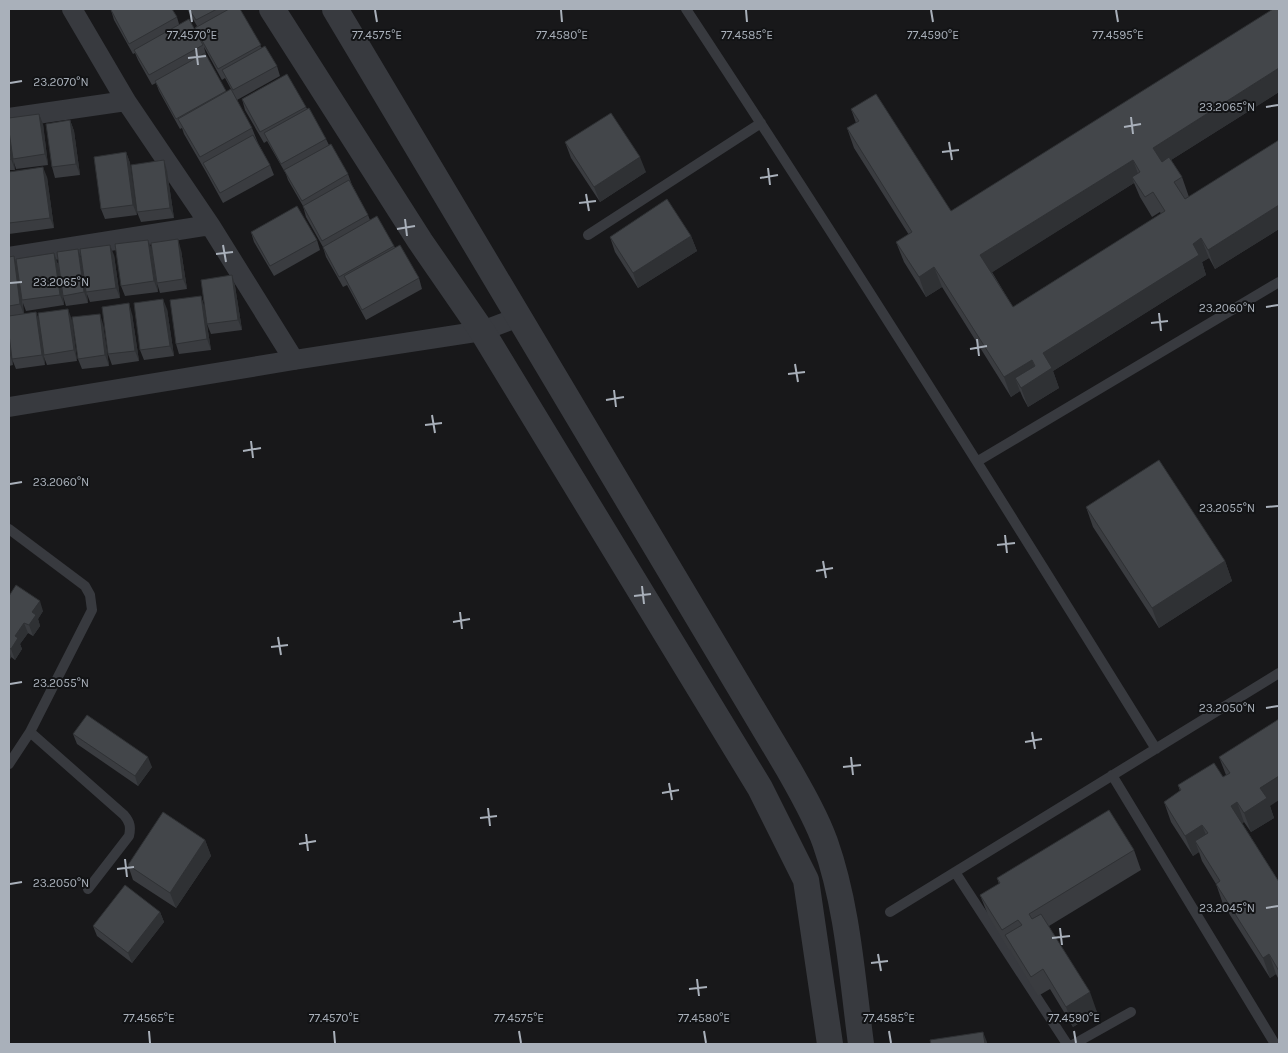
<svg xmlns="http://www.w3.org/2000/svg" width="1288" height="1053" font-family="Karla,sans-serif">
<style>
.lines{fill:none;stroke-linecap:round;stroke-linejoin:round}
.service{stroke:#383a3f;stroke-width:10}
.minor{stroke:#383a3f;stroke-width:20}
.tertiary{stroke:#383a3f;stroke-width:26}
.wall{fill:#3a3c40;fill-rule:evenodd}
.shaded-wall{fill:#2f3134}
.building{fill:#43464a;stroke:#2f3134;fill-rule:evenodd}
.ticks{fill:none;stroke:#a9b0ba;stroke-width:2}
.ticks-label{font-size:12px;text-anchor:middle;fill:#a9b0ba;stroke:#121315;stroke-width:4;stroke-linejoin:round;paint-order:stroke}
</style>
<rect width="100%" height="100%" fill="#18181a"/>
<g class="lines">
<path class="service" d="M686,9c161,244 316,491 470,740
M588,235l173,-112
M978,461l301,-179
M9,529l76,57 5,9 2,15 -62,122 -21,32
M30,732l94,83c6,7 7,12 5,21l-41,53
M1112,775l163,269
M955,872l112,172
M890,912l389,-239
M1074,1044l57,-32"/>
<path class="minor" d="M72,9l54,92 84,124 84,135
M9,118l117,-17
M9,257l201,-32
M9,407l285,-47 188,-29 37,-14"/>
<path class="tertiary" d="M272,9l148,232 62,90 278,457 46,92 24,164
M335,9l454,761c13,23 27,47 36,72 23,65 27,135 36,202"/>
</g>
<path class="wall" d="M187,9h53l21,38 16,19 3,10 -43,24 15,28 6,15 12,22 4,10 -51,28 -17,-31 -22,-38 -2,-6 -2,1 -21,-38 -3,-8 -4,2 -14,-25 -3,-7 -2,1 -19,-34 -3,-10 66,7 2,7 19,12 -3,-8 2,-2zM204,47l18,33 3,-2 6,11 -5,3 -20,-37z
M1279,9v83l-108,68 11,17 7,20 90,-57v89l-64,40 -6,-11 -7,4 4,13 -153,96 6,17 -31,19 -5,-9 -3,-7 -9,6 -69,-110 -16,10 -22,-35 -8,-20 13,-7 -55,-87 -7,-20 9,-5 -5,-14 100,102zM1134,183l6,14 12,20 8,-5 1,2 -148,93 -21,-35z
M242,99l64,8 20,32 3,6 19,29 4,11 16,30 2,5 24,26 25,32 3,11 -56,31 -19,-35 -4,2 -17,-30 -3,-10 -17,-30 -3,-11 -15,-26 -2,-6 -19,-33 -3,2 -19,-33z
M9,118l34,6 5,41 -32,4 -2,-7 1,8h-6z
M70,120l4,11 6,44 -25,3 -3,-11z
M565,142l81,30 -46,30 -29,-44z
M126,152l4,11 7,52 -32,4 -4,-10z
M164,160l3,11 7,47 -33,4 -4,-10z
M9,172l38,5 7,51 -45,6z
M251,232l66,8 3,10 -46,26 -20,-34z
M691,236l6,15 -59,37 -23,-36 -5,-15z
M148,240l4,10h29l6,39 -27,4 -3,-10 1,9 -33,4 -4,-10z
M114,255l6,43 -30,4 -3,-8 1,9 -22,3 -3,-10 1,9 -38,6 -3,-8 1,11 12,-2 3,9 33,-1 5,41 -30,4 -3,-8 1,8 -29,4 -4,-10 -3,-25v-77l8,7 41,-1 23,-6z
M232,275l3,11 7,44 -31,4 -4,-10z
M201,296l3,10 7,44 -32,4 -3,-10z
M167,309l7,47 -30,4 -4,-10z
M132,314l7,47 -27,4 -4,-11z
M103,324l6,42 -27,3 -4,-10z
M9,336l4,29 -4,1z
M1086,507l139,54 7,20 -73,47 -66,-101z
M9,596l34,15 -5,8 2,7 -7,10 -5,-3 -8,11 2,5 -7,11 -4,-3 -2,4z
M73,734l79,33 -14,19 -61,-42z
M1219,757l51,49 4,12 -23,14 -7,-10 -2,1 37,59v98l-3,-6 -6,4 -47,-74 -7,-20 -14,-23 -3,-9 -6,4 -22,-34 -7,-20 16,-11 -2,-6 45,-8 3,-2z
M205,840l6,16 -35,52 -43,-28 -5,-15z
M1134,850l7,20 -92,56 48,86 -24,15 -23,-38 -12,7 -25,-41 -3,-6 -1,1 -21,-35 -8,-20 19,-11 -2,-6z
M160,912l4,10 -32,41 -35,-27 -4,-10z"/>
<path class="shaded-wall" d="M1279,68v24l-119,75 -7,-19z
M39,114l4,10 5,41 -3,-11z
M70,120l4,11 6,44 -4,-11z
M9,127l4,32 2,11 -4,-11 -2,-17z
M126,152l4,11 7,52 -4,-10z
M640,157l6,15 -46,30 -6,-15z
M164,160l3,11 7,47 -4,-10z
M1133,160l7,19 -8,-2 2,6 -146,92 -8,-20z
M43,167l4,10 7,51 -4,-10z
M1279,205v24l-64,40 -7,-19z
M691,236l6,15 -59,37 -5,-15z
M1201,238l8,20 -7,4 4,13 -153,96 6,17 -31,19 -7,-19 -6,-10 5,13 -9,6 -7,-20 28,-17 6,17 5,-24z
M178,239l3,11 6,39 -4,-10z
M148,240l4,10 6,42 -4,-11z
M110,245l4,10 6,43 -4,-10z
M78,249l4,11 6,43 -4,-11z
M54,253l4,11 6,41 -4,-10z
M14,256l3,10 7,49 -4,-11z
M934,267l8,20 -16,10 -7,-20z
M232,275l3,11 7,44 -4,-10z
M201,296l3,10 7,44 -4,-11z
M163,299l4,10 7,47 -4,-10z
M129,303l3,11 7,47 -4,-10z
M68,309l4,11 5,41 -3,-11z
M36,312l4,11 5,42 -3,-10z
M100,314l3,10 6,42 -4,-11z
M9,336l4,29 -4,-13z
M1225,561l7,20 -73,47 -7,-20z
M40,601l3,10 -5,8 2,7 -7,10 -4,-11 3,-13z
M24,623l4,10 -8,11 2,5 -7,11 -4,-11 4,-13z
M9,650l2,7 -2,4z
M148,757l4,10 -14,19 -3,-10z
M1279,776v24l-9,6 4,12 -23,14 -7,-19 16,-25z
M1237,802l7,20 -6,4 -7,-20z
M1202,825l8,20 -15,-4 4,11 -6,4 -8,-20z
M205,840l6,16 -35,52 -6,-15z
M160,912l4,10 -32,41 -4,-10z
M1269,954l7,20 -6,4 -7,-20z
M1090,992l7,20 -24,15 -7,-20z
M983,1032l4,10v2h-2z"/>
<path class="building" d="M113,9h59l5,8 -48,27 -18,-34z
M189,9h28l-21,11z
M229,9h11l21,36 -43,24 -23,-41z
M1273,9h6v59l-126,80 9,14 7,-5 13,20 -8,5 11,17 94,-59v65l-71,45 -7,-12 -8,6 6,11 -156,98 9,15 -31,20 -6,-10 20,-12 -3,-6 -28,17 -70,-110 -15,10 -23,-35 16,-10 -65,-104 12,-7 -8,-12 25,-15 75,117zM1133,160l7,12 -8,5 13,20 8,-5 12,19 -152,96 -33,-52z
M189,19l14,26 -54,30 -15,-25z
M265,46l12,20 -44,24 -11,-20z
M205,53l21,38 -50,28 -21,-38z
M287,74l19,33 -46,25 -18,-33z
M231,89l21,39 -52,29 -22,-38z
M309,108l17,31 -45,25 -17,-31z
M611,113l29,44 -46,30 -29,-45z
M39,114l6,40 -32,5 -4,-28v-13z
M70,120l6,44 -24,3 -6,-43z
M253,135l17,30 -50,28 -17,-30z
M9,142l2,17 -2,1z
M331,144l17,30 -46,27 -18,-31z
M126,152l7,53 -32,4 -7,-52z
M164,160l6,48 -33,4 -6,-47z
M43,167l7,51 -41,5v-51z
M349,180l19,35 -46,26 -19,-35z
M667,199l24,37 -58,37 -23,-36z
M297,206l20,34 -47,26 -19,-34z
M377,216l17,30 -55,31 -16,-30z
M178,239l5,40 -26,4 -6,-40z
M148,240l6,41 -33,5 -6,-42z
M110,245l6,43 -30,4 -6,-43z
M400,245l19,33 -57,32 -18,-34z
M78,249l6,43 -21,4 -6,-44z
M54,253l6,42 -38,5 -6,-41z
M14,256l6,48 -11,2v-49z
M232,275l6,45 -31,4 -6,-44z
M201,296l6,43 -31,5 -6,-44z
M163,299l7,47 -30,4 -6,-47z
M129,303l6,48 -27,3 -6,-47z
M68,309l6,41 -30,5 -6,-42z
M36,312l6,43 -30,4 -3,-25v-18z
M100,314l5,41 -27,4 -6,-42z
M1159,460l66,101 -73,47 -66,-101z
M16,585l24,16 -8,11 4,3 -7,10 -5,-2 -9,13 3,2 -7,11 -2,-1v-52z
M87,715l61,42 -13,19 -62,-42z
M1279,719v57l-19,12 7,10 -23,15 -7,-11 -6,4 48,76v89l-10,-17 -6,4 -47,-74 4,-3 -25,-40 13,-8 -6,-8 -17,11 -21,-34 17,-12 -3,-5 36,-22 9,14 7,-4 -11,-16z
M1109,810l25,40 -105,64 3,5 9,-5 49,78 -24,15 -23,-38 -12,8 -26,-42 17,-10 -4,-5 -16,10 -22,-35 20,-12 -3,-5z
M163,812l42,28 -35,53 -42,-28z
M125,885l35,27 -32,41 -35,-27z
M983,1032l2,12h-54l-1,-4z"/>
<path class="ticks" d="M190,10l2,12M375,10l2,12M561,10l1,12M746,10l1,12M931,10l2,12M1116,10l2,12M196,48l2,17M188,58l18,-2M10,83l12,-2M1266,107l12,-2M1131,117l2,17M1124,127l17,-3M949,142l3,18M942,152l17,-2M768,168l2,17M760,178l18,-3M586,194l3,17M579,203l17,-2M405,219l2,17M397,229l18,-3M223,245l3,17M216,254l17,-2M10,283l12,-1M1266,307l12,-2M1159,313l2,18M1151,323l17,-2M977,339l2,17M970,349l17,-3M795,364l3,18M788,374l17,-2M614,390l2,17M606,400l18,-3M432,415l3,18M425,425l17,-2M251,441l2,17M243,451l18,-3M10,484l12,-2M1266,507l12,-1M1005,535l2,18M997,545l18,-2M823,561l3,17M816,571l17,-3M642,586l2,18M634,596l17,-2M460,612l2,17M453,622l17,-3M278,637l3,18M271,647l17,-2M10,684l12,-2M1266,708l12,-2M1032,732l3,17M1025,742l17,-3M851,757l2,18M843,767l18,-2M669,783l3,17M662,793l17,-3M488,808l2,18M480,818l17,-2M306,834l2,17M299,844l17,-3M125,859l2,18M117,869l17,-2M10,884l12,-2M1266,908l12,-2M1060,928l2,17M1052,938l18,-2M878,954l3,17M871,963l17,-2M697,979l2,17M689,989l18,-2M149,1031l1,12M334,1031l1,12M519,1031l2,12M704,1031l2,12M889,1031l2,12M1074,1031l2,12"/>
<g class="ticks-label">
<text x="192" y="39">77.4570°E</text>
<text x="377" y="39">77.4575°E</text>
<text x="562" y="39">77.4580°E</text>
<text x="747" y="39">77.4585°E</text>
<text x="933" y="39">77.4590°E</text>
<text x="1118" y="39">77.4595°E</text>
<text x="61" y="86">23.2070°N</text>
<text x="1227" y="111">23.2065°N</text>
<text x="61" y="286">23.2065°N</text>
<text x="1227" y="312">23.2060°N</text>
<text x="61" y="486">23.2060°N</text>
<text x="1227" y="512">23.2055°N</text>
<text x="61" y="687">23.2055°N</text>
<text x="1227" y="712">23.2050°N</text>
<text x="61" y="887">23.2050°N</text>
<text x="1227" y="912">23.2045°N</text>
<text x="149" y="1022">77.4565°E</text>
<text x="334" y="1022">77.4570°E</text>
<text x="519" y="1022">77.4575°E</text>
<text x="704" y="1022">77.4580°E</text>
<text x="889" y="1022">77.4585°E</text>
<text x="1074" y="1022">77.4590°E</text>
</g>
<rect width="1288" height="1053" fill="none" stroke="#a9b0ba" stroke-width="20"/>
</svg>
